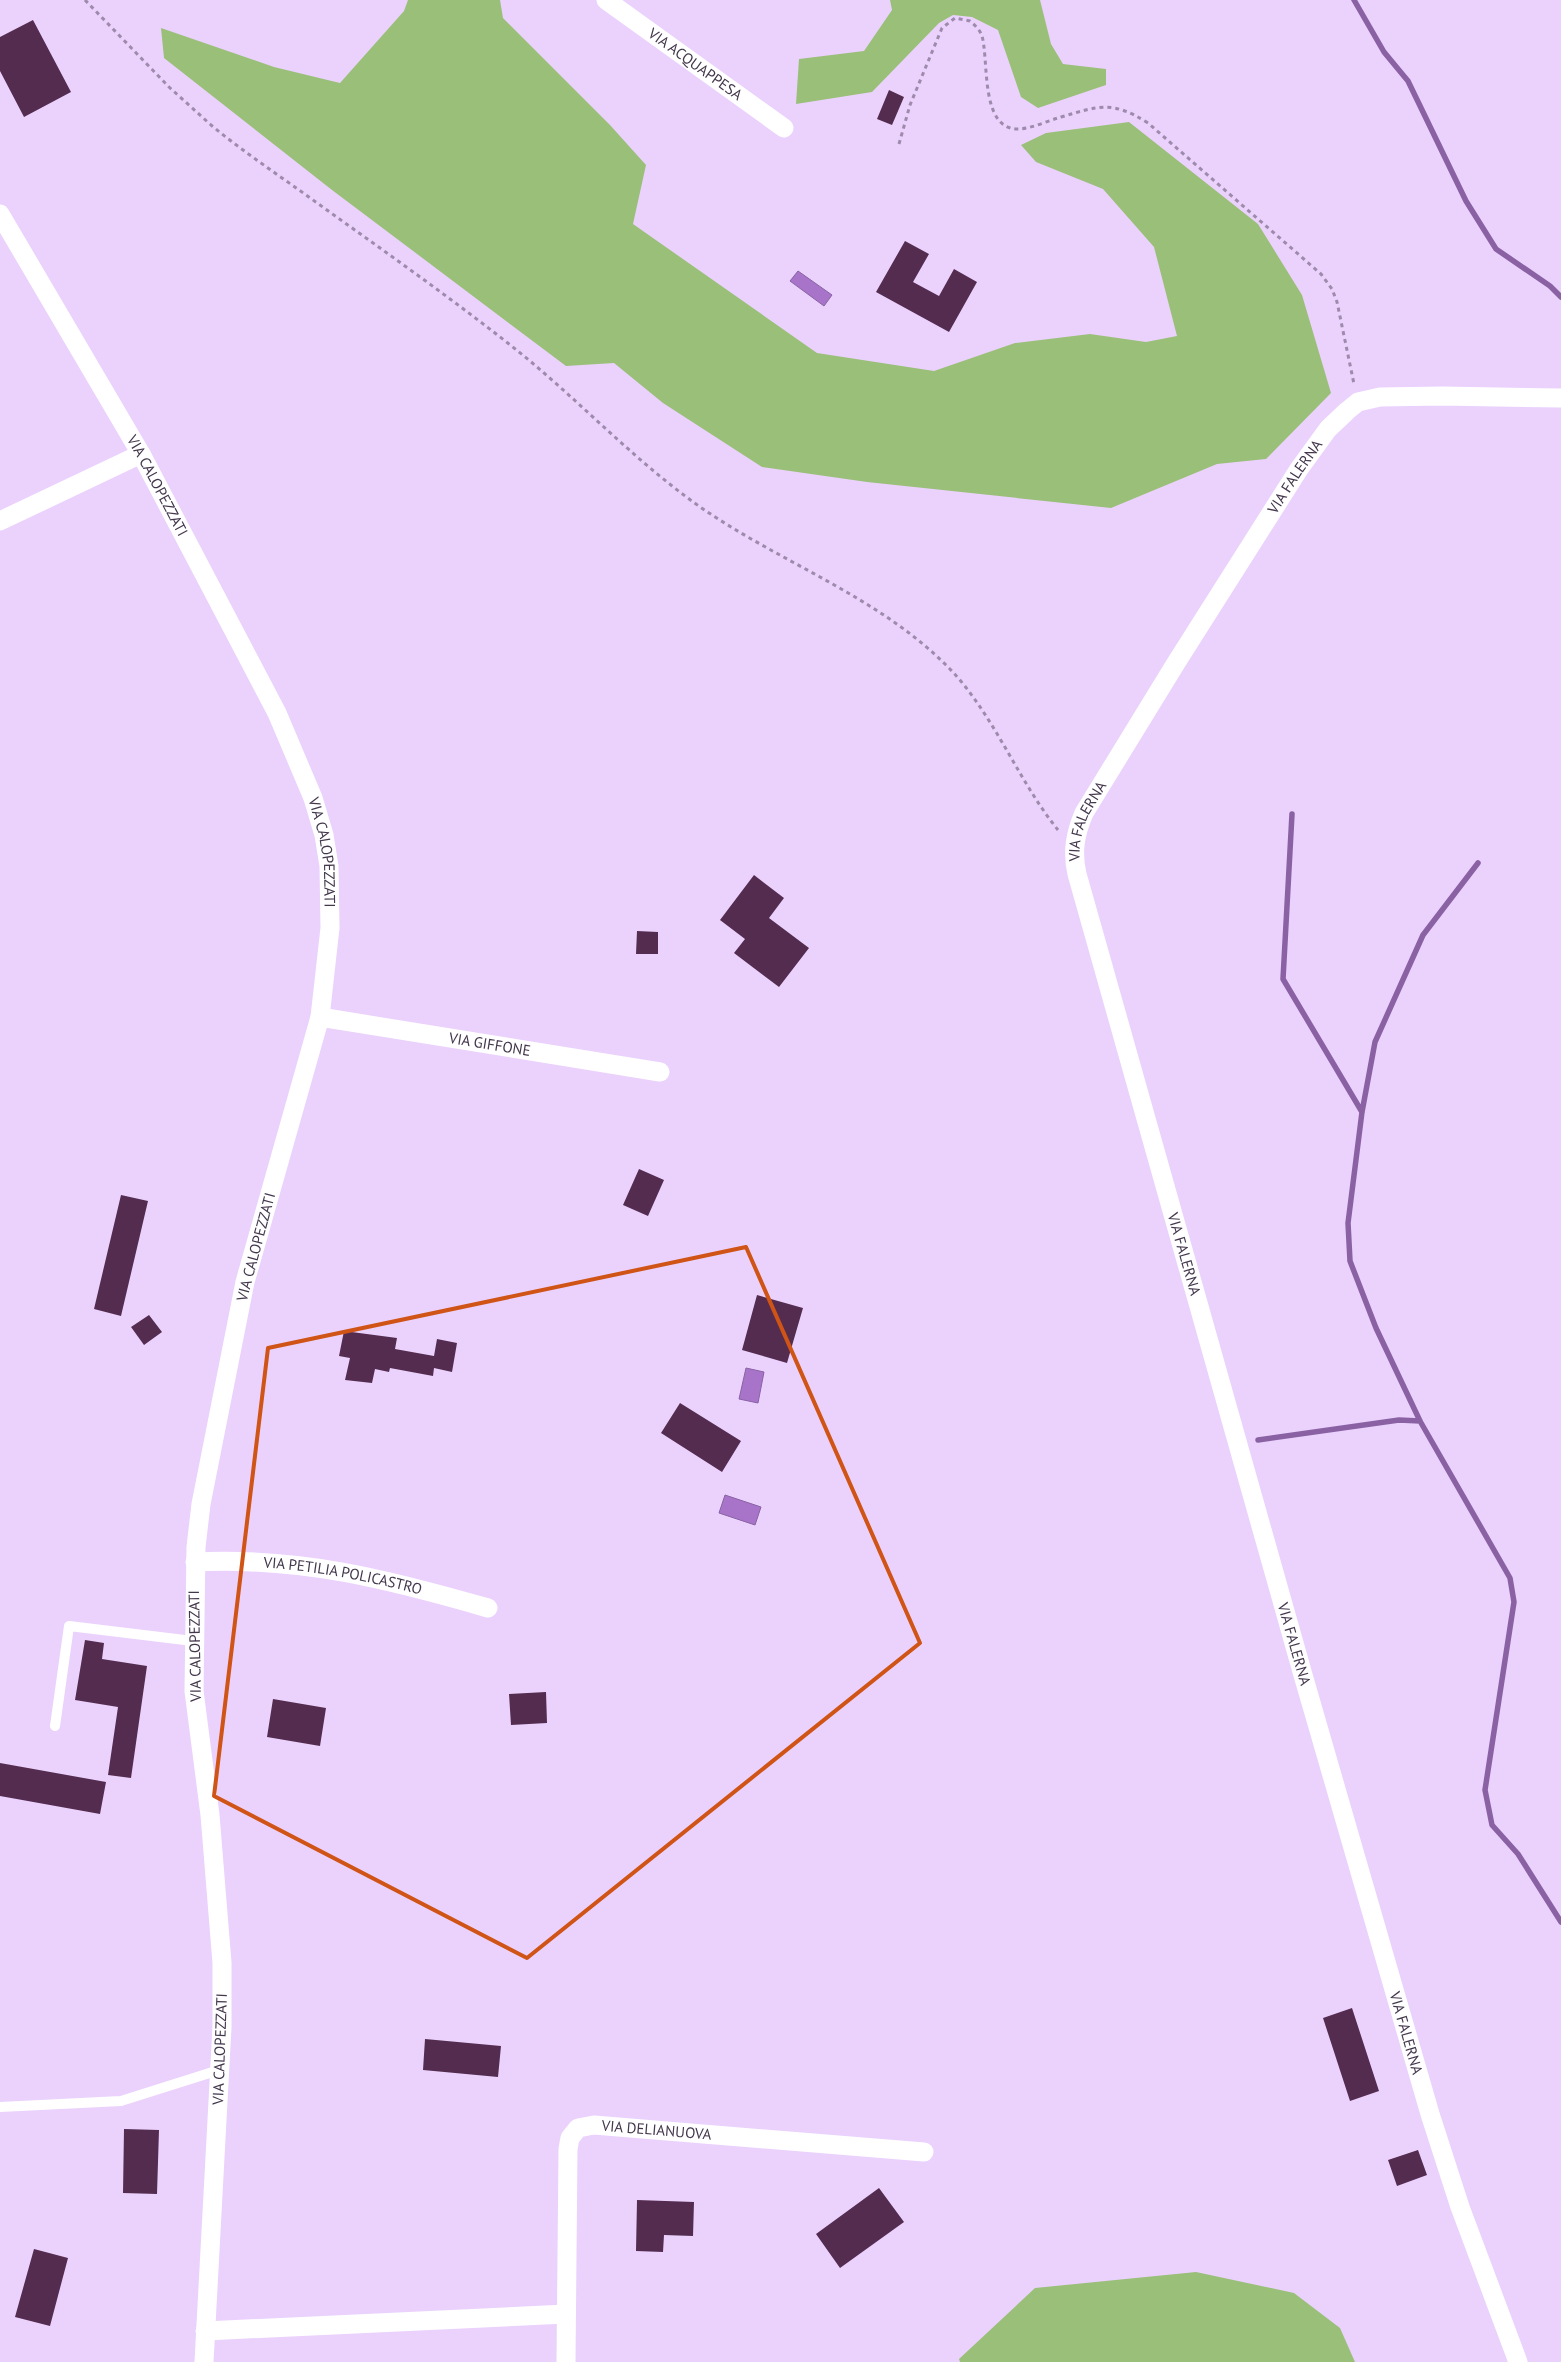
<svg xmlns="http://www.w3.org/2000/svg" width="1561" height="2362" font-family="'PT Sans',sans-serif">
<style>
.green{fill:#9abf79}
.water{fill:#a874c9;stroke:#8a62a4}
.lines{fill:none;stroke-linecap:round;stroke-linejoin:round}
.stream{stroke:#8a62a4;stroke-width:5.5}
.building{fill:#542c4f}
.path{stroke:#9e8bac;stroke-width:3;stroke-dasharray:4 4;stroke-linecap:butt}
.service{stroke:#fff;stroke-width:10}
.minor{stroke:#fff;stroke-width:19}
.marked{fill:none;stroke:#cf5416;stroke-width:4;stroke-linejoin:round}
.labels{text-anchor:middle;stroke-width:5;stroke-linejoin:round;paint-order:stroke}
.street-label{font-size:15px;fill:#43374c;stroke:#fefefe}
</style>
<rect width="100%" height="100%" fill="#ebd2fd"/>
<path class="green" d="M408,0h92l3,18 107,107 36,40 -13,59 184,129 117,18 81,-28 75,-9 56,8 31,-6 -23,-89 -51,-58 -67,-27 -15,-17 25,-12 83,-11 129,102 44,71 29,98 -65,66 -49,5 -106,44 -244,-26 -105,-15 -99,-64 -49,-40 -48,3 -234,-176 -168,-132 -3,-30 113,39 66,16 64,-72z
M890,0h150l11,44 12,20 43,5v16l-68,23 -17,-11 -23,-67 -26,-13 -19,-2 -14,8 -67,69 -76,12 3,-45 65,-8 28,-41z
M1196,2272l98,21 46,35 15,34h-395l-1,-3 76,-71z"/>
<path class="water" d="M798,271l34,24 -8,11 -34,-25z
M746,1368l18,4 -6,31 -19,-4z
M725,1495l36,12 -6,18 -36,-12z"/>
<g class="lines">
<path class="stream" d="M1354,0l30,52 24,29 58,120 30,48 54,37 11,11
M1292,814l-9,165 79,133
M1478,863l-55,72 -48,107 -13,70 -14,111 2,38 26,67 44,93 90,157 4,24 -29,188 7,35 26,29 43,68
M1258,1440l141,-20 21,1"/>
</g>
<path class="building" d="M33,20l38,72 -47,25 -24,-46v-34z
M889,90l15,7 -12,28 -15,-6z
M905,241l24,13 -16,28 26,14 15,-27 23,13 -28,50 -73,-40z
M754,875l30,23 -15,20 40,30 -30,39 -45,-34 11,-14 -25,-19z
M637,931l21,1v22h-22z
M639,1169l25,11 -16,36 -25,-11z
M121,1195l27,6 -27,115 -27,-7z
M757,1295l46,13 -16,55 -45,-13z
M149,1315l13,17 -18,13 -13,-18z
M344,1331l53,7 -2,11 39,7 3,-17 20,4 -5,29 -18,-4 -1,8 -43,-8 -1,4 -14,-3 -3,14 -27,-3 5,-22 -11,-2z
M680,1403l61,38 -19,31 -61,-39z
M85,1640l19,3 -2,16 45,7 -16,112 -23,-3 10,-68 -43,-7z
M546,1692l1,31 -36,2 -2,-31z
M273,1699l53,9 -6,38 -53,-9z
M0,1763l106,19 -6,32 -100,-18z
M1352,2008l27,83 -29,10 -27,-83z
M425,2039l76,7 -3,31 -75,-7z
M124,2129l35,1 -2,64 -34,-1z
M1418,2150l9,25 -30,11 -9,-26z
M879,2188l25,34 -64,46 -24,-34z
M637,2200l57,2 -1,34 -29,-1 -1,17 -27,-1z
M34,2249l34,9 -18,68 -35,-9z"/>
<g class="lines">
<path class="path" d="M85,0l84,87 42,38c30,25 63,47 95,70 68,49 137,97 203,149 64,50 120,112 187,160 80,57 178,90 249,160 48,47 71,114 113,166
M899,144l11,-39 32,-77 13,-10 15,3c5,4 10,9 12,15 7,25 -2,92 35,93 14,0 30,-8 44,-12 38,-11 51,-17 87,6l173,151 11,15 5,13 17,82"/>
<path class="service" d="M55,1726l14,-100 124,15
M0,2107l121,-6 98,-31"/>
<g class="minor">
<path id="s1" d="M606,0l178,128"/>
<path id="s2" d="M0,214l141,240 136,259 36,85 11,37 5,31 1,62 -10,89 -75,265 -44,222 -5,43 -2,144 16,124 12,148v64l-18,335"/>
<path d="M0,521l141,-67"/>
<path id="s3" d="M320,1017l340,55"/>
<path id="s4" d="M195,1562c106,-5 192,17 293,46"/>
<path d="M205,2331l361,-17"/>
<path id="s5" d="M566,2362l2,-213 2,-11 8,-10 16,-3 330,27"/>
<path id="s6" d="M1518,2362l-58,-155 -30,-93 -127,-439 -226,-801c-5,-22 -2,-40 7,-61l92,-150 123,-194 29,-40 19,-18 11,-9 22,-5 62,-1 119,2"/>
</g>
</g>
<path class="marked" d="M746,1247l174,396 -393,315 -313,-162 54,-448z"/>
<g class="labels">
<g class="street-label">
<text dy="5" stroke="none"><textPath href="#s1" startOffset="110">VIA ACQUAPPESA</textPath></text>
<text dy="5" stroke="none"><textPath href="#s6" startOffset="2012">VIA FALERNA</textPath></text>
<text dy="5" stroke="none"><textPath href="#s2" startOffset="314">VIA CALOPEZZATI</textPath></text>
<text dy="5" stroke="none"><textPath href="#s6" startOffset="1608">VIA FALERNA</textPath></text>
<text dy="5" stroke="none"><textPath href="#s2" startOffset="719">VIA CALOPEZZATI</textPath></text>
<text dy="5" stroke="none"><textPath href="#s3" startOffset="172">VIA GIFFONE</textPath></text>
<text transform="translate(256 1247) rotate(-75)" y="5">VIA CALOPEZZATI</text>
<text transform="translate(1184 1254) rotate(74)" y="5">VIA FALERNA</text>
<text dy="5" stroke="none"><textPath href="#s4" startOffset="149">VIA PETILIA POLICASTRO</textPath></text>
<text transform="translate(1294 1644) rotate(74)" y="5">VIA FALERNA</text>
<text transform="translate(195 1646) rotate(-91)" y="5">VIA CALOPEZZATI</text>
<text transform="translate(1406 2033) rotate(74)" y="5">VIA FALERNA</text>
<text transform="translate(220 2049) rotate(-88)" y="5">VIA CALOPEZZATI</text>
<text dy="5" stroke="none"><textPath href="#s5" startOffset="316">VIA DELIANUOVA</textPath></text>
</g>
</g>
</svg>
